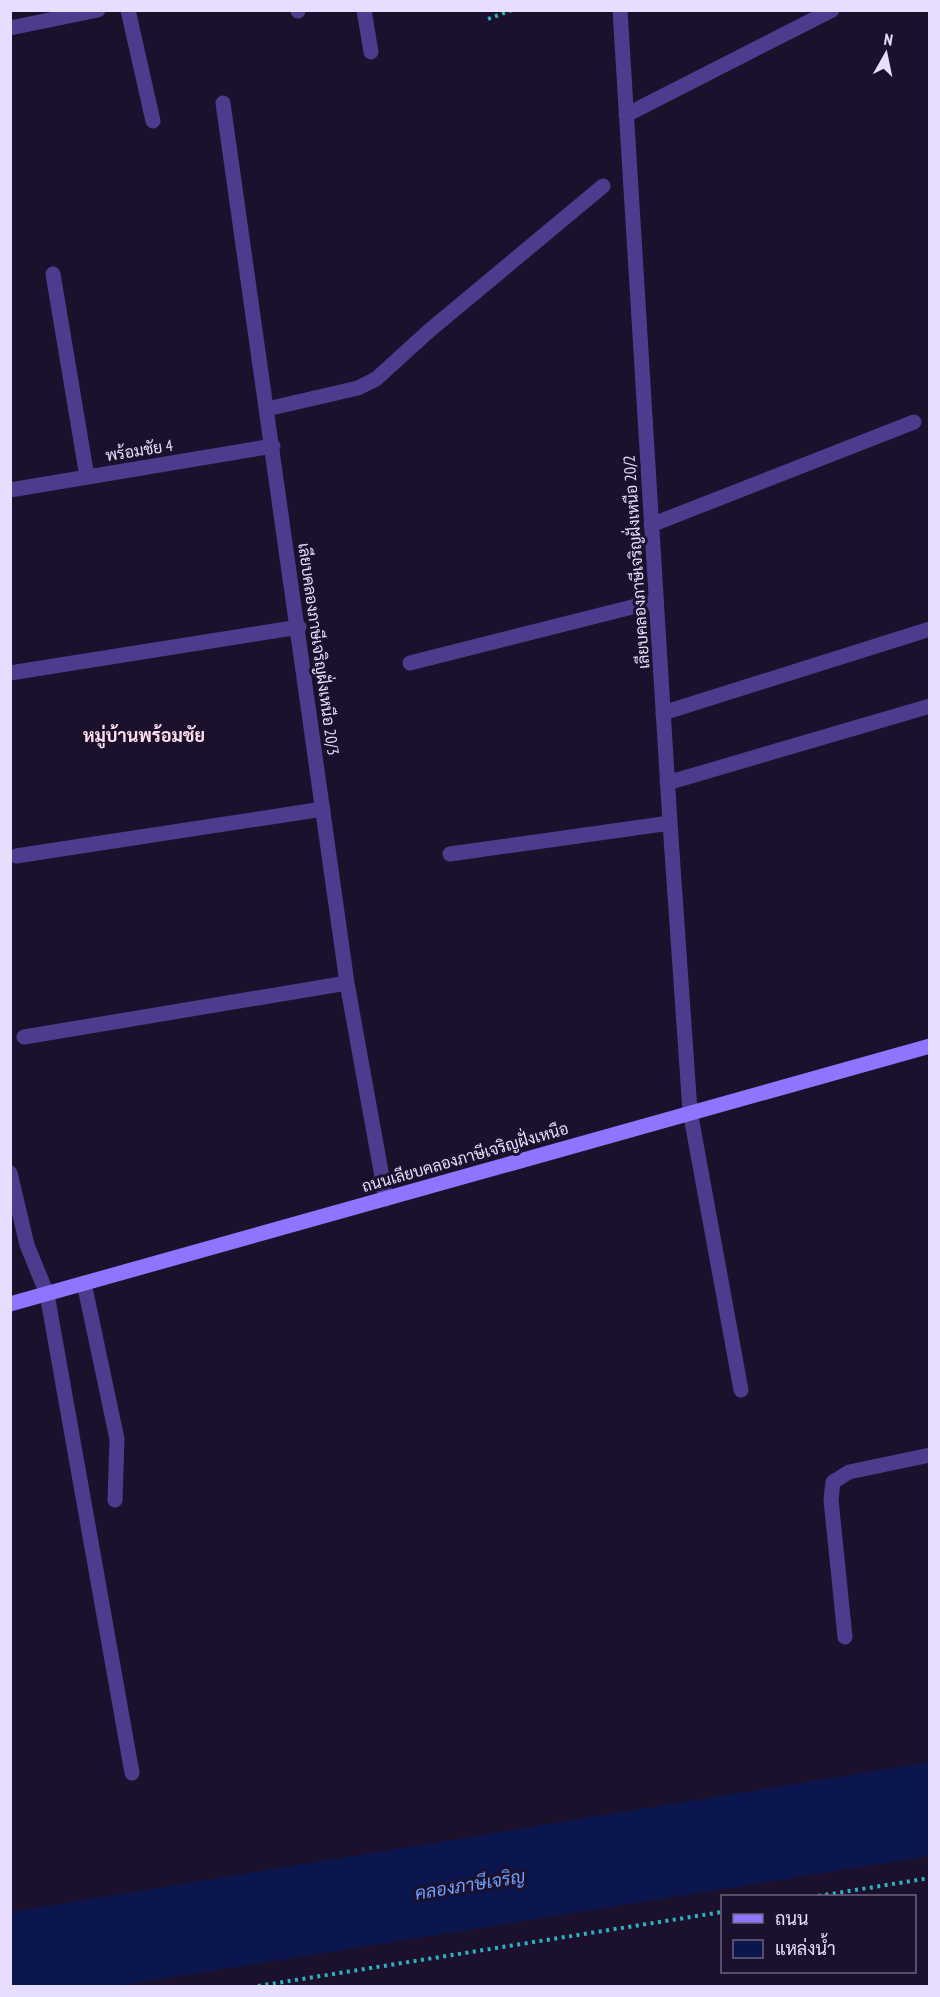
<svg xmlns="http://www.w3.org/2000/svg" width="940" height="1997" font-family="'PT Sans Narrow',Sarabun,sans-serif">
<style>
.water{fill:#0a164d}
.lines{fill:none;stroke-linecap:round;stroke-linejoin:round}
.path{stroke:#2eb1c2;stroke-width:4;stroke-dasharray:3 4.5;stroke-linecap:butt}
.service{stroke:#4d3b8d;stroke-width:15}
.minor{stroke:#4d3b8d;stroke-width:15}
.secondary{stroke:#9074ff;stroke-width:15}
.labels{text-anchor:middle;stroke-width:6;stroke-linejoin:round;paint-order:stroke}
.street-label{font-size:16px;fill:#e7ddff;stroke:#1b112d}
.neighbourhood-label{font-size:18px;font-weight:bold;fill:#ffdfee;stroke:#1b112d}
.water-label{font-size:18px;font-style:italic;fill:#6ba0ff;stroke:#1b112d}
</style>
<rect width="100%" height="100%" fill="#1b112d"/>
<path class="water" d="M929,1762v94l-811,130h-107v-74z"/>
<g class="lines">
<path class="path" d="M488,19l24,-9
M818,1896l112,-18
M258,1986l464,-74"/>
<path class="service" d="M651,525l263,-103
M663,713l267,-84"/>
<path class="minor" d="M128,10l25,111
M298,10v1
M364,10l7,42
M620,10l50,813 20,288 51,279
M10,28l88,-18
M223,103l124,880 39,216
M626,115l206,-105
M53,274l34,203
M267,409l91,-21 18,-9 54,-49 173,-144
M10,490l263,-44
M410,663l246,-62
M10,673l289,-46
M667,783l263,-77
M450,854l220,-31
M16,856l307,-47
M24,1037l323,-54
M10,1173l17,72 20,49 85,479
M84,1283l33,156 -2,61
M845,1637l-14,-137 2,-18 16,-10 81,-17"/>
<path class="secondary" d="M10,1304l920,-258"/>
</g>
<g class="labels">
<g class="street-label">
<text transform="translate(139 450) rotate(-9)" y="6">พร้อมชัย 4</text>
<text transform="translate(636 562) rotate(-94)" y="6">เลียบคลองภาษีเจริญฝั่งเหนือ 20/2</text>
<text transform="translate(319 649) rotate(82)" y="6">เลียบคลองภาษีเจริญฝั่งเหนือ 20/3</text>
<text transform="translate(465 1157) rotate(-16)" y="6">ถนนเลียบคลองภาษีเจริญฝั่งเหนือ</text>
</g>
<g class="neighbourhood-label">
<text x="144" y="742">หมู่บ้านพร้อมชัย</text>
</g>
<g class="water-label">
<text transform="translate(470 1885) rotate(-9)" y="6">คลองภาษีเจริญ</text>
</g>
</g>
<rect width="940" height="1997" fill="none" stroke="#e7ddff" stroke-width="24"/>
<rect x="721" y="1895" width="195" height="78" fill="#1b112d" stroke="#6d6381" stroke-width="1.5"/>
<rect x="733" y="1914" width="30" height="9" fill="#9074ff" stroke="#6d6381" stroke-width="1.5"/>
<text x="775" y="1925" font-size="18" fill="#e7ddff">ถนน</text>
<rect x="733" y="1940" width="30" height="18" fill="#0a164d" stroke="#6d6381" stroke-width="1.5"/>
<text x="775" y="1955" font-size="18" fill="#e7ddff">แหล่งน้ำ</text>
<g transform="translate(886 54) rotate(9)" stroke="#1b112d" stroke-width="4.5" paint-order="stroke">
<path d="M0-4.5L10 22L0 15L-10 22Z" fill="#e7ddff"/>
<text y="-9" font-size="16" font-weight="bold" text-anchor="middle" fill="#e7ddff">N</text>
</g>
</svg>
